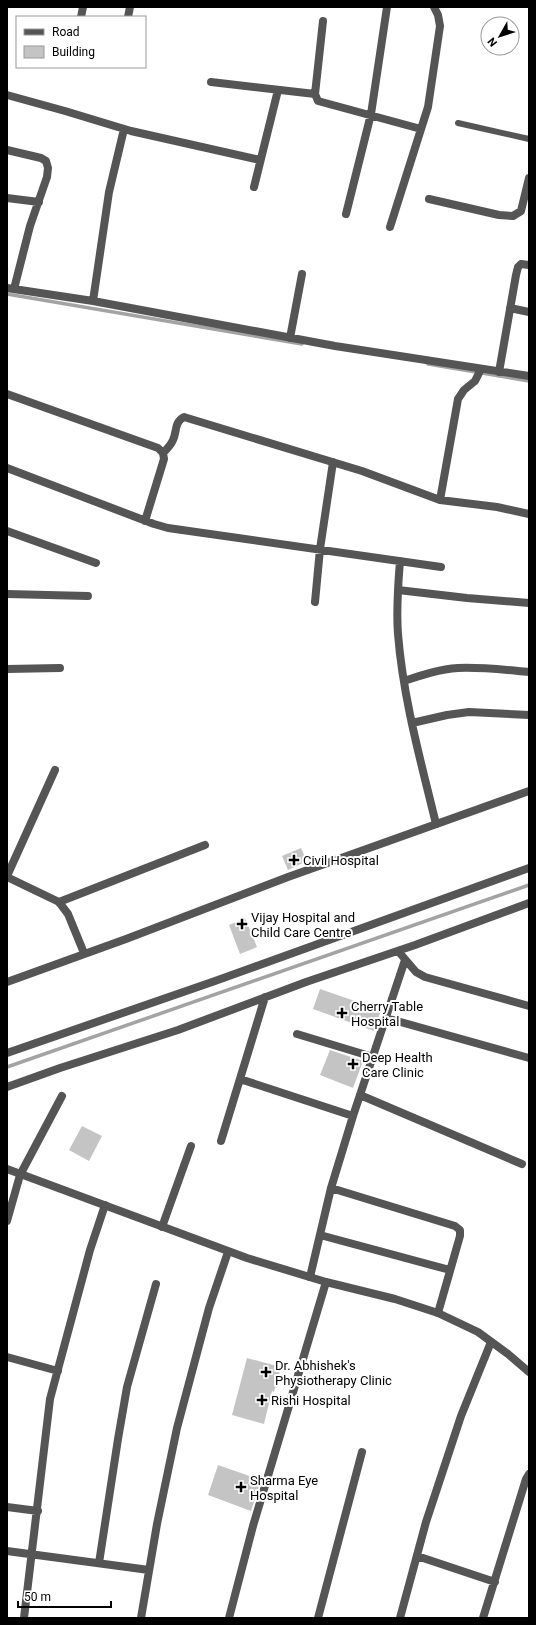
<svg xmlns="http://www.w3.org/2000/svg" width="536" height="1625" font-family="Roboto,sans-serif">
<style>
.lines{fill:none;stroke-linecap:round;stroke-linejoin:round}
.stream{stroke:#a3a3a3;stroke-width:3.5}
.building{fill:#c4c4c4}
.service{stroke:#555;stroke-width:6}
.minor{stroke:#555;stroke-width:8}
.tertiary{stroke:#555;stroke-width:8}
.poi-dot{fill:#000;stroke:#fff;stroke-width:1.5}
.labels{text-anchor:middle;stroke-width:4;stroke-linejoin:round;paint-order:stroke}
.poi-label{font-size:13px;fill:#000;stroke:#fff;text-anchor:start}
</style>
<rect width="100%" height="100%" fill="#fff"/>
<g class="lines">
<path class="stream" d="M7,294l295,50
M428,364l101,17
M7,1067l522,-182"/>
</g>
<path class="building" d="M301,848l6,13 -19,9 -6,-14z
M245,918l12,29 -17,7 -11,-29z
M320,989l61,21 -7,21 -61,-22z
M330,1050l33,11 -10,27 -33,-13z
M82,1126l20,10 -13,25 -20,-11z
M247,1358l34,9 -7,25 -2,-1 -8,33 -32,-9z
M218,1465l43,15 -10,31 -43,-16z"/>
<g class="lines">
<path class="service" d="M458,123l71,16"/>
<path class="minor" d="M81,17l2,-10
M128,17l2,-10
M323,21l-8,73 3,7 103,28
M211,82l104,12
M7,95l58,16 66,20 129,29
M7,150l34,8 5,3 2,7 -1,9 -17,49 -16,63
M254,187l24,-97
M7,198l32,4
M429,199l70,16 14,1 8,-5 8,-33
M346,214l25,-100 16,-107
M390,227l38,-120 12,-81 -2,-11 -4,-8
M7,288l86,13 242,45 194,30
M93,301l16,-109 15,-63
M510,308l19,4
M290,338l12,-64
M499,372l17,-97 2,-8 3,-3 8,1
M7,394l151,54 5,5 1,6 -19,62
M163,453c4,-4 8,-8 10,-13 4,-8 1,-18 11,-23l178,54 78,29 57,7 32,7
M7,468l147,56 14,4 273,39
M440,500l18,-101 6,-9 11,-9 6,-12
M7,531l89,32
M400,561c-2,24 -4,48 -2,73 5,64 23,128 38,190
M398,590l69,8 62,5
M7,594l81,2
M315,602l5,-53 13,-87
M7,669l53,-1
M404,681c18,-6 36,-12 54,-13 24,-1 48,2 71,4
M412,723l35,-8 22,-3 60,3
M7,876l48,-106
M59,902l146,-57
M398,951l18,21 9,5 104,29
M386,1018l143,40
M297,1034l76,23
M7,1053l208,-72 314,-113
M240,1079l113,37
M7,1087l53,-19 118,-38 128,-48 109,-37 114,-42
M360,1095l162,69
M221,1141l44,-144
M331,1188l124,38 5,4v6l-22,77
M7,1221l13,-46 42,-79
M162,1227l29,-81
M320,1235l130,35
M310,1277l21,-89 22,-72 52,-156
M7,1357l51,14
M7,1507l31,4
M7,1551l142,19
M417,1556l78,26
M99,1563l19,-124 9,-52 29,-103
M24,1618l26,-219 40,-149 15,-45
M141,1618l16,-94 20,-96 32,-120 19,-56
M229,1618l24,-92 73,-244
M318,1618l44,-166
M400,1618l26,-96 35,-106 30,-74
M483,1618l43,-139 3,-5"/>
<path class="tertiary" d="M7,877l52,25 9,12 16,39
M7,982l119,-43 162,-62 241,-86
M7,1169l240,89 79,24 69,17 43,14 40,19 30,22 21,18"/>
</g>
<g class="poi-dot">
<path d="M292 854h4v4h4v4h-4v4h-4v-4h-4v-4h4z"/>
<path d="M240 918h4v4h4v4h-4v4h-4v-4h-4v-4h4z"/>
<path d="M340 1007h4v4h4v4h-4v4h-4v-4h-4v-4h4z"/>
<path d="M351 1058h4v4h4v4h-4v4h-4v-4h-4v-4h4z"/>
<path d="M264 1366h4v4h4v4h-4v4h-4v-4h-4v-4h4z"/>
<path d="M260 1394h4v4h4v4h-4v4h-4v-4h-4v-4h4z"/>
<path d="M239 1481h4v4h4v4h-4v4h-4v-4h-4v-4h4z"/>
</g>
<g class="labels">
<g class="poi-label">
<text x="303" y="865">Civil Hospital</text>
<text x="251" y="922">Vijay Hospital and<tspan x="251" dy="15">Child Care Centre</tspan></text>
<text x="351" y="1011">Cherry Table<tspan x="351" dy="15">Hospital</tspan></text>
<text x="362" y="1062">Deep Health<tspan x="362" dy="15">Care Clinic</tspan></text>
<text x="275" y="1370">Dr. Abhishek's<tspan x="275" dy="15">Physiotherapy Clinic</tspan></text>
<text x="271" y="1405">Rishi Hospital</text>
<text x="250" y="1485">Sharma Eye<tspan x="250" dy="15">Hospital</tspan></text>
</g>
</g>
<rect width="536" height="1625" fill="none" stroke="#000000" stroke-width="16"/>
<rect x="16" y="16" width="130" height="52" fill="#ffffff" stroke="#999999"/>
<rect x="24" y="29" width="20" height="6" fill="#555555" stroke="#999999"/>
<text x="52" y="36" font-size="12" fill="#000000">Road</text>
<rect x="24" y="46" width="20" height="12" fill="#c4c4c4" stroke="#999999"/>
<text x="52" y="56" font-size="12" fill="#000000">Building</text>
<g transform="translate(500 36) rotate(231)"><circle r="19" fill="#ffffff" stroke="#999999"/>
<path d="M0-3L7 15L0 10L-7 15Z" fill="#000000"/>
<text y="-6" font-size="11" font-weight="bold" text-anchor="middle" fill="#000000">N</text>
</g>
<path d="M18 1601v6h93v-6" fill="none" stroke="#000000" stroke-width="2"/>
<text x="24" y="1601" font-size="12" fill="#000000" stroke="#ffffff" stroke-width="3" paint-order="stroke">50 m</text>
</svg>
